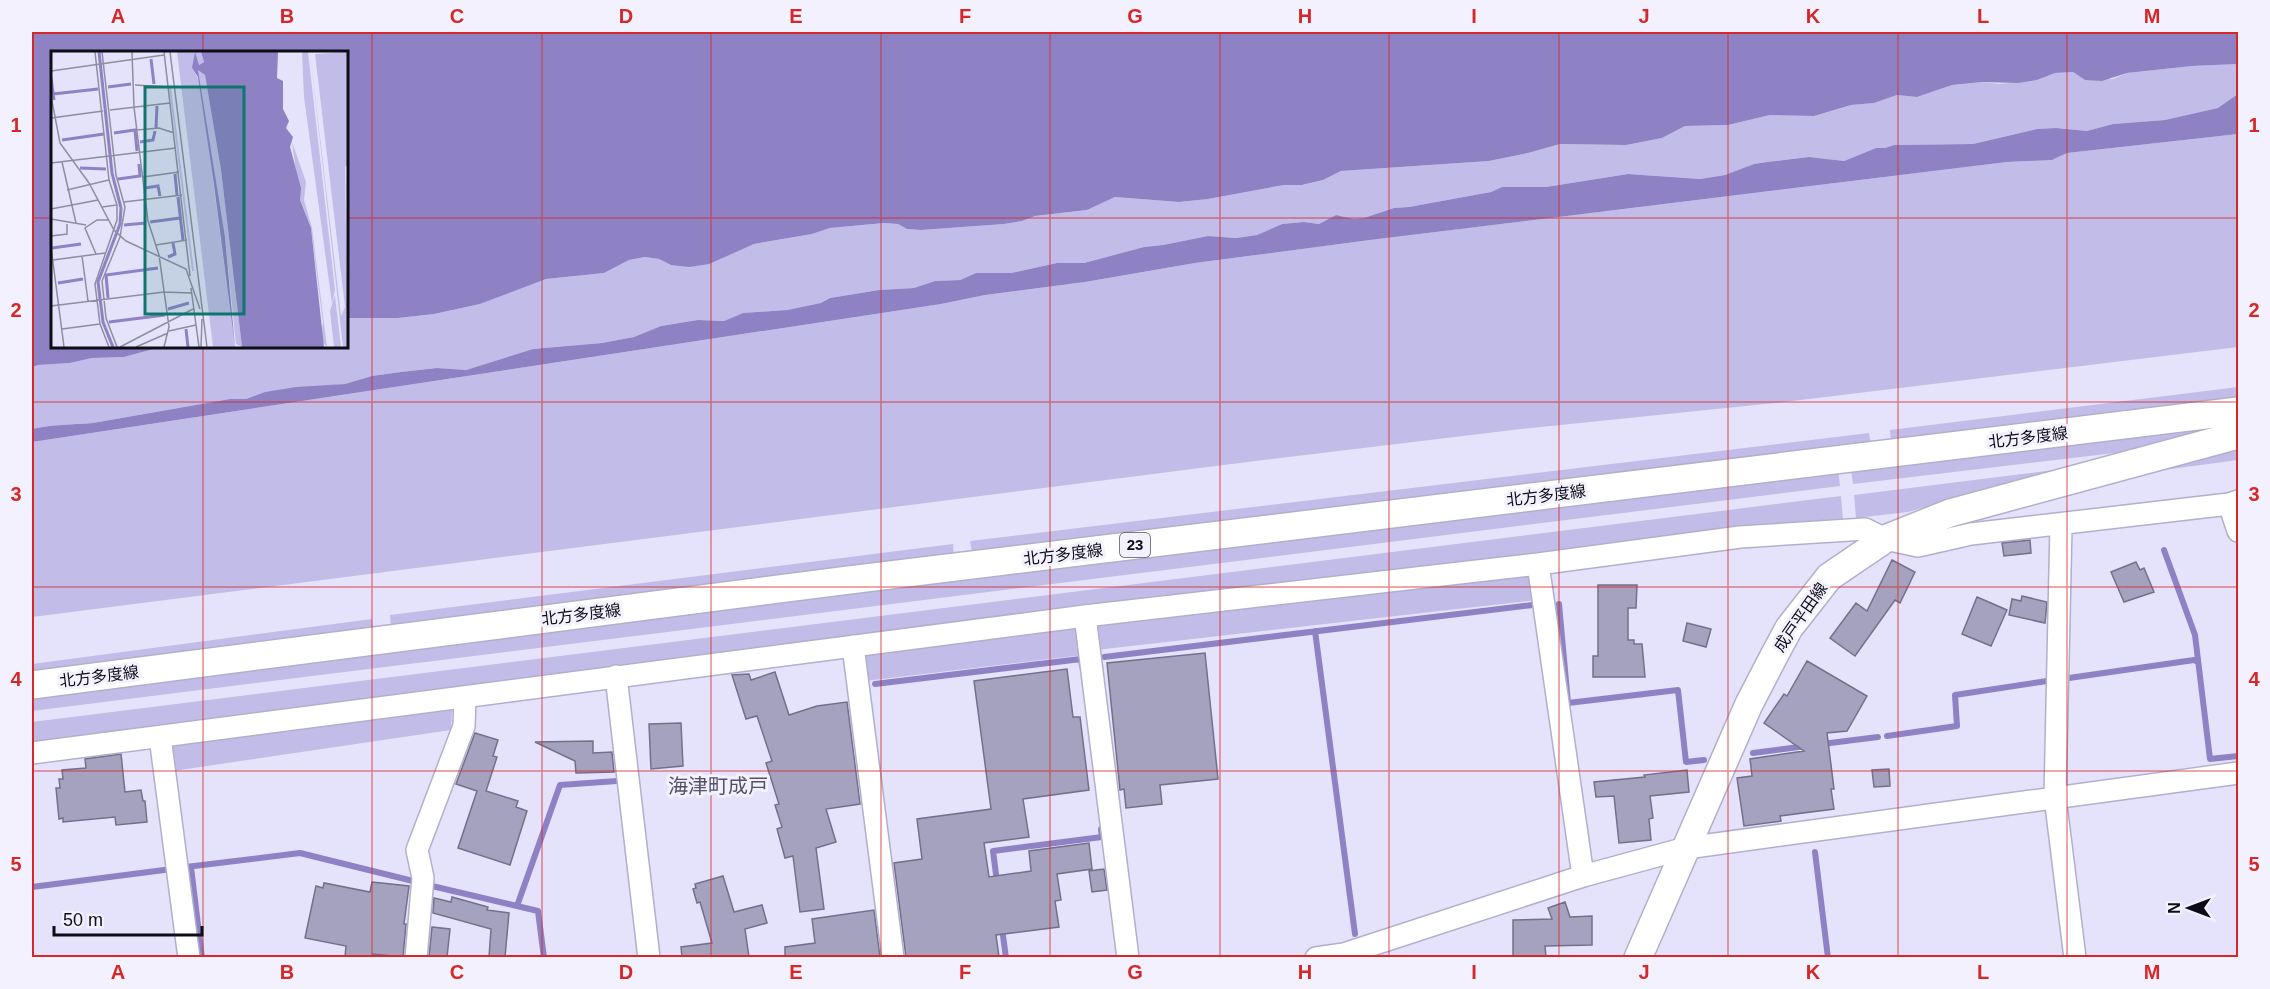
<svg xmlns="http://www.w3.org/2000/svg" width="2270" height="989" font-family="Helvetica,'Noto Sans JP',sans-serif">
<style>
.green{fill:#c2bde8}
.water{fill:#8e82c4}
.lines{fill:none;stroke-linecap:round;stroke-linejoin:round}
.stream{stroke:#8e82c4;stroke-width:6}
.building{fill:#a5a2bf;stroke:#74708b;stroke-width:1.5}
.minor-casing{stroke:#b2afcc;stroke-width:24}
.major-casing{stroke:#b2afcc;stroke-width:30}
.minor{stroke:#fff;stroke-width:21}
.major{stroke:#fff;stroke-width:27}
.grid{fill:none;stroke:#d62828;stroke-width:1.5;stroke-opacity:0.55}
.labels{text-anchor:middle;stroke-width:6;stroke-linejoin:round;paint-order:stroke}
.shield{fill:#f2f1fd;stroke:#52515c;stroke-width:1.5}
.shield-label{font-size:15px;font-weight:bold;fill:#0e0d17}
.street-label{font-size:16px;fill:#0e0d17;stroke:#f2f1fd}
.quarter-label{font-size:20px;fill:#54506a;stroke:#f2f1fd}
.inset-river{fill:none;stroke:#8e82c4;stroke-width:3}
.inset-road{fill:none;stroke:#8f8da0;stroke-width:1.5}
.view{fill:#0f766e;fill-opacity:0.15;stroke:#0f766e;stroke-width:3}
.inset-edge{fill:none;stroke:#0e0d17;stroke-width:3}
.neatline{fill:none;stroke:#d62828;stroke-width:2}
.grid-label{font-size:20px;text-anchor:middle;font-weight:bold;fill:#d62828}
</style>
<rect width="100%" height="100%" fill="#e5e2fb"/>
<path class="green" d="M2238,64v32h-3l-16,12 -54,12 -52,4 -26,7 -31,-3 -19,1 -64,15 -79,1 -9,3h-9l-32,13 -35,-4 -42,5 -13,2 -29,11 -25,4 -72,-5 -82,13h-44l-11,5 -82,15 -15,1 -30,10 -10,1 -18,-4 -17,9 -15,-2 -22,2 -25,11 -21,3 -28,-2 -45,9 -19,2 -60,16h-27l-46,10h-35l-16,7 -25,1 -21,7 -35,2 -49,8 -8,5 -35,7 -44,3 -19,8 -26,-1 -37,6 -27,11 -32,6 -69,6 -67,21 -29,-2 -36,4 -29,4 -27,8 -80,8 -19,7h-16l-137,24c-23,2 -39,1 -61,6v-62l6,-2 32,-2 22,-5 32,-1 37,-10 185,-1 1,-28h51l36,-4 46,-10 66,-25 58,-6 25,-13 16,-3 14,2 12,6 61,-13 22,-8 58,-10 18,-6 54,-5 14,1 9,5 14,1 83,-6 18,-3 13,-5 52,-6 28,-13 64,5 29,-3 76,-14h19l20,-5 18,-9 148,-10 39,-8 32,-9 66,1 36,-7 23,-12 43,-1 42,-10 44,1 37,-11 23,-2 23,-8 20,2 35,-12 30,-3 18,2 37,-4 18,-7 18,-1 12,8 28,-1 14,-6 65,-7z
M2238,134v213l-463,56 -254,26 -258,31 -1231,157v-175l909,-138 44,-9 100,-13 110,-19 175,-23 637,-78 45,-2 15,-7z
M2238,387v13l-347,43 -1,-13z
M2235,422l-9,5 -103,25 -270,32 -2,-15z
M1869,433l2,12 -899,108 -2,-12z
M2238,450v10l-82,11v-3z
M2063,469l-155,43 -52,6 -2,-23z
M1838,470l2,16 -1808,225v-14z
M1841,496l2,24 -1811,225v-23z
M953,544l1,12 -563,72 -1,-13z
M1522,573l13,8 2,19 -441,50v-26z
M372,619l1,12 -341,45v-12z
M1074,628l8,6 2,21 -219,26 -2,-23 4,-6z
M445,707l7,3 -1,20 -278,41 -3,-23 6,-7z"/>
<path class="water" d="M32,32h2206v32l-46,2 -65,7 -25,8 -17,-1 -12,-8 -18,1 -18,7 -19,3 -36,-1 -30,3 -35,12 -20,-2 -23,8 -23,2 -37,11 -44,-1 -42,10 -43,1 -23,12 -36,7 -66,-1 -32,9 -39,8 -148,10 -18,9 -21,5h-18l-76,14 -29,3 -64,-5 -28,13 -52,6 -13,5 -18,3 -83,6 -14,-1 -9,-5 -14,-1 -54,5 -18,6 -58,10 -45,20 -20,3 -18,-2 -12,-6 -14,-2 -16,3 -25,13 -58,6 -66,25 -46,10 -36,4h-51l-1,-266h-294v294l109,1 -37,10 -32,1 -22,5 -32,2 -6,2z
M2235,96h3v38l-171,19 -15,7 -45,2 -637,78 -175,23 -110,19 -100,13 -44,9 -909,138v-13c22,-5 38,-4 61,-6l137,-24h16l19,-7 31,-5 49,-3 27,-8 29,-4 36,-4 29,2 67,-21 69,-6 32,-6 27,-11 37,-6 26,1 19,-8 44,-3 34,-7 9,-5 49,-8 35,-2 21,-7 25,-1 16,-7h35l46,-10h27l60,-16 19,-2 45,-9 28,2 21,-3 25,-11 22,-2 15,2 17,-9 18,4 10,-1 30,-10 15,-1 82,-15 11,-5h44l82,-13 72,5 25,-4 29,-11 13,-2 42,-5 35,4 32,-13h9l9,-3 79,-1 64,-15 19,-1 31,3 26,-7 52,-4 53,-12z"/>
<g class="lines">
<path class="stream" d="M2164,550l31,85 15,124 28,-3
M1559,604l9,99 110,-13 8,72 18,-2
M1315,631l40,303
M1104,657l429,-52
M2069,678l125,-18 4,2
M875,684l206,-25 1,7
M1887,736l70,-10 -2,-31 92,-14
M1822,744l56,-7
M1753,753l53,-7
M1815,852l13,106
M186,867l114,-14 113,28
M191,867l11,91
M997,882l-4,-31 109,-14 -1,-8
M432,886l106,25 6,47
M32,887l140,-18
M517,906l43,-121 57,-4
M1002,928l4,30"/>
</g>
<path class="building" d="M2030,540l1,13 -27,3 -2,-13z
M1892,560l23,12 -15,31 -5,-3 -40,56 -25,-18 26,-35 11,8z
M2136,562l4,8 4,-2 10,24 -30,10 -13,-30z
M1598,585h39l-1,23h-8v32h6v4h8l3,33h-52v-21h5z
M2022,596l25,6 -2,21 -36,-8 3,-16 9,2z
M1977,597l30,13 -16,36 -29,-12z
M1687,623l24,6 -5,18 -23,-6z
M1205,653l13,126 -58,6 2,19 -36,4 -2,-19 -4,1 -13,-127z
M1807,661l60,35 -20,35 -20,2 7,56h-3l3,20 -54,7 1,5 -37,5 -7,-48 15,-2 -2,-17 54,-8 -40,-28 20,-29 3,2z
M1067,669l6,48h7l9,73 -66,9 6,38 -45,6 5,34 42,-6 -2,-20 60,-8 3,26 -35,5 4,26 -6,1 4,26 -63,8 3,22h-93l-12,-94 28,-4 -5,-40 74,-10 -17,-128z
M775,672l14,43 28,-9 30,-4 13,102 -34,5 10,33 -20,6 8,61 -24,3 -7,-56 -8,2 -8,-29 5,-2 -7,-22 4,-1 -13,-41 6,-2 -15,-45 -11,3 -14,-44 17,-1 2,6z
M681,723l2,43 -32,3 -2,-45z
M475,733l23,7 -5,16 4,1 -11,34 32,10 -2,6 11,4 -17,54 -52,-17 19,-57 -21,-7z
M593,741v12l19,-1 2,20 -38,1 -1,-12 -40,-19z
M121,754l4,38 16,-2 2,11h2l2,21 -31,3 -1,-8 -52,5v-4l-4,1 -3,-31h4l-1,-9h4l-1,-9 24,-2 -1,-9z
M1889,769l1,17 -16,1 -2,-17z
M1687,770l2,22 -39,4 3,22 -4,1 2,21 -32,3 -5,-47 -18,1 -2,-15 51,-5 -1,-2z
M1104,869l3,21 -15,2 -3,-21z
M723,876l11,36 28,-7 5,18 -22,6 4,28h-67l-1,-10 31,-4 -12,-41 -3,1 -4,-14 3,-1 -1,-4z
M372,882l37,4 -5,38h2l-3,33 -30,-3v3h-28l1,-11 -41,-8 11,-52 7,2 1,-5 46,9z
M452,897l36,10 -1,3 22,3 -4,44h-16l2,-28 -58,-16 1,-15 17,4z
M1565,902l5,15 22,-1v29l-47,1 1,11h-33v-37l39,-1 -4,-11z
M874,910l6,47h-95v-10l30,-4 -3,-24z
M432,927l18,2 -3,28h-18z"/>
<g class="lines">
<defs>
<path id="minor" d="M2229,504l9,27
M2061,525l-6,272 20,161
M1538,564l45,312
M1085,616l43,342
M853,646l40,312
M616,676l33,282
M160,737l29,221
M32,753l1053,-137 453,-52 202,-27 125,-8 20,10 33,7 53,-12 258,-30 9,-3
M416,958l7,-80 -6,-28 47,-124 1,-29
M1316,958l28,-4 239,-78 103,-28 552,-75"/>
<path id="major" d="M32,685l817,-105 1389,-169
M1638,958l111,-254 26,-50 14,-26 40,-51 56,-38 65,-26 288,-78"/>
</defs>
<use href="#minor" class="minor-casing"/>
<use href="#major" class="major-casing"/>
<use href="#minor" class="minor"/>
<use href="#major" class="major"/>
</g>
<path class="grid" d="M203,32v20M372,32v926M542,32v926M711,32v926M881,32v926M1050,32v926M1220,32v926M1389,32v926M1559,32v926M1728,32v926M1898,32v926M2067,32v926M32,218h20M346,218h1892M203,346v612M32,402h2206M32,587h2206M32,771h2206"/>
<g class="labels">
<rect class="shield" x="1120" y="533" width="30" height="24" rx="4.5"/>
<g class="shield-label">
<text x="1135" y="550">23</text>
</g>
<g class="street-label">
<text transform="translate(2028 437) rotate(-7)" y="6">北方多度線</text>
<text transform="translate(1546 495) rotate(-7)" y="6">北方多度線</text>
<text transform="translate(1063 554) rotate(-7)" y="6">北方多度線</text>
<text transform="translate(581 614) rotate(-7)" y="6">北方多度線</text>
<text transform="translate(1800 617) rotate(-55)" y="6">成戸平田線</text>
<text transform="translate(99 676) rotate(-7)" y="6">北方多度線</text>
</g>
<g class="quarter-label">
<text x="718" y="793">海津町成戸</text>
</g>
</g>
<g transform="translate(51 51)">
<rect width="297" height="297" fill="#e5e2fb"/>
<path d="M126,1h24l3,10 -5,3 -3,-4 -4,7 6,10v-9l7,6 16,95 21,177 -6,-3 -11,-107 -18,-102 28,212h-22zM251,1h6l27,238 -3,14 -28,-207zM259,1l31,264 4,-9 -30,-253 33,-2v112l-3,3 3,180h-5zM118,36h2l23,184h-2zM241,91l14,40 -2,18 8,28 15,119 -7,-8 3,-16 -12,-95 -11,-28zM284,244v1l6,51h-7l-4,-36z" fill="#c2bde8"/>
<path d="M144,1l4,13 5,-3 -3,-10h77l-1,26 6,3v28l6,12 -3,7 7,9 -3,10 11,41 -1,12 11,28 13,119h-82l-21,-177 -16,-95 -7,-5 27,167 10,110 -21,-162 -16,-108 -6,-9z" fill="#8e82c4"/>
<path class="inset-river" d="M48,1l13,121 9,35 -1,16 -22,58 5,40 10,25M100,8l3,25M0,27l3,22M57,36l23,-3M2,43l45,-5M105,77l1,-22M63,82l21,-3 2,21M11,89l42,-6M89,91l13,-2 2,-9M29,117l26,1M124,123l2,21M67,128l22,-3 -1,-12M94,137l13,-2 2,10M127,146l5,43M99,171l30,-4M73,174l22,-2M1,197l29,-4M117,206l7,-3 -2,-11M7,232l25,-4M57,247l-2,-23 52,-7M117,258l21,-6M58,271l56,-7M135,278l2,18"/>
<path class="inset-road" d="M51,1l14,123 9,32 -5,30 -18,44 4,37 11,29M81,1l2,55 14,114 11,34 10,72 -5,20M113,1l26,224M119,1l37,295M0,20l113,-16M84,34l33,2M0,45l9,47 29,40 25,47 12,11 60,28 14,40M59,59l60,-7M0,67l52,-7M86,79l22,-2 15,5M11,111l14,61M0,112l125,-15M92,126l36,-5M16,139l42,-10 -14,-128M73,151l58,-7M51,156l15,-2 -8,-25M0,158l47,-9M0,168l35,6M0,185l16,-2v-10M105,194l31,-5M0,196l13,100M45,203l-11,-26 12,-8h12M31,205l6,45M2,209l52,-7M140,237l8,59M0,255l113,-14 27,1M11,278l38,-5M118,280l27,-6M58,296l-9,-23 -5,-40 22,-64v-15M69,296l73,-38M85,296l32,-14M150,296l1,-28"/>
<path class="view" d="M94,36h99v227h-99z"/>
<rect width="297" height="297" class="inset-edge"/>
</g>
<rect width="2270" height="989" fill="none" stroke="#f2f1fd" stroke-width="66"/>
<g transform="translate(2189 908) rotate(270)" stroke="#f2f1fd" stroke-width="4.5" paint-order="stroke">
<path d="M0-4.5L10 22L0 15L-10 22Z" fill="#0e0d17"/>
<text y="-9" font-size="16" font-weight="bold" text-anchor="middle" fill="#0e0d17">N</text>
</g>
<path d="M54 926v9h148v-9" fill="none" stroke="#0e0d17" stroke-width="3"/>
<text x="63" y="926" font-size="18" fill="#0e0d17" stroke="#f2f1fd" stroke-width="4.5" paint-order="stroke">50 m</text>
<rect x="33" y="33" width="2204" height="923" class="neatline"/>
<g class="grid-label">
<text x="118" y="23">A</text>
<text x="287" y="23">B</text>
<text x="457" y="23">C</text>
<text x="626" y="23">D</text>
<text x="796" y="23">E</text>
<text x="965" y="23">F</text>
<text x="1135" y="23">G</text>
<text x="1305" y="23">H</text>
<text x="1474" y="23">I</text>
<text x="1644" y="23">J</text>
<text x="1813" y="23">K</text>
<text x="1983" y="23">L</text>
<text x="2152" y="23">M</text>
<text x="16" y="132">1</text>
<text x="2254" y="132">1</text>
<text x="16" y="317">2</text>
<text x="2254" y="317">2</text>
<text x="16" y="501">3</text>
<text x="2254" y="501">3</text>
<text x="16" y="686">4</text>
<text x="2254" y="686">4</text>
<text x="16" y="871">5</text>
<text x="2254" y="871">5</text>
<text x="118" y="979">A</text>
<text x="287" y="979">B</text>
<text x="457" y="979">C</text>
<text x="626" y="979">D</text>
<text x="796" y="979">E</text>
<text x="965" y="979">F</text>
<text x="1135" y="979">G</text>
<text x="1305" y="979">H</text>
<text x="1474" y="979">I</text>
<text x="1644" y="979">J</text>
<text x="1813" y="979">K</text>
<text x="1983" y="979">L</text>
<text x="2152" y="979">M</text>
</g>
</svg>
